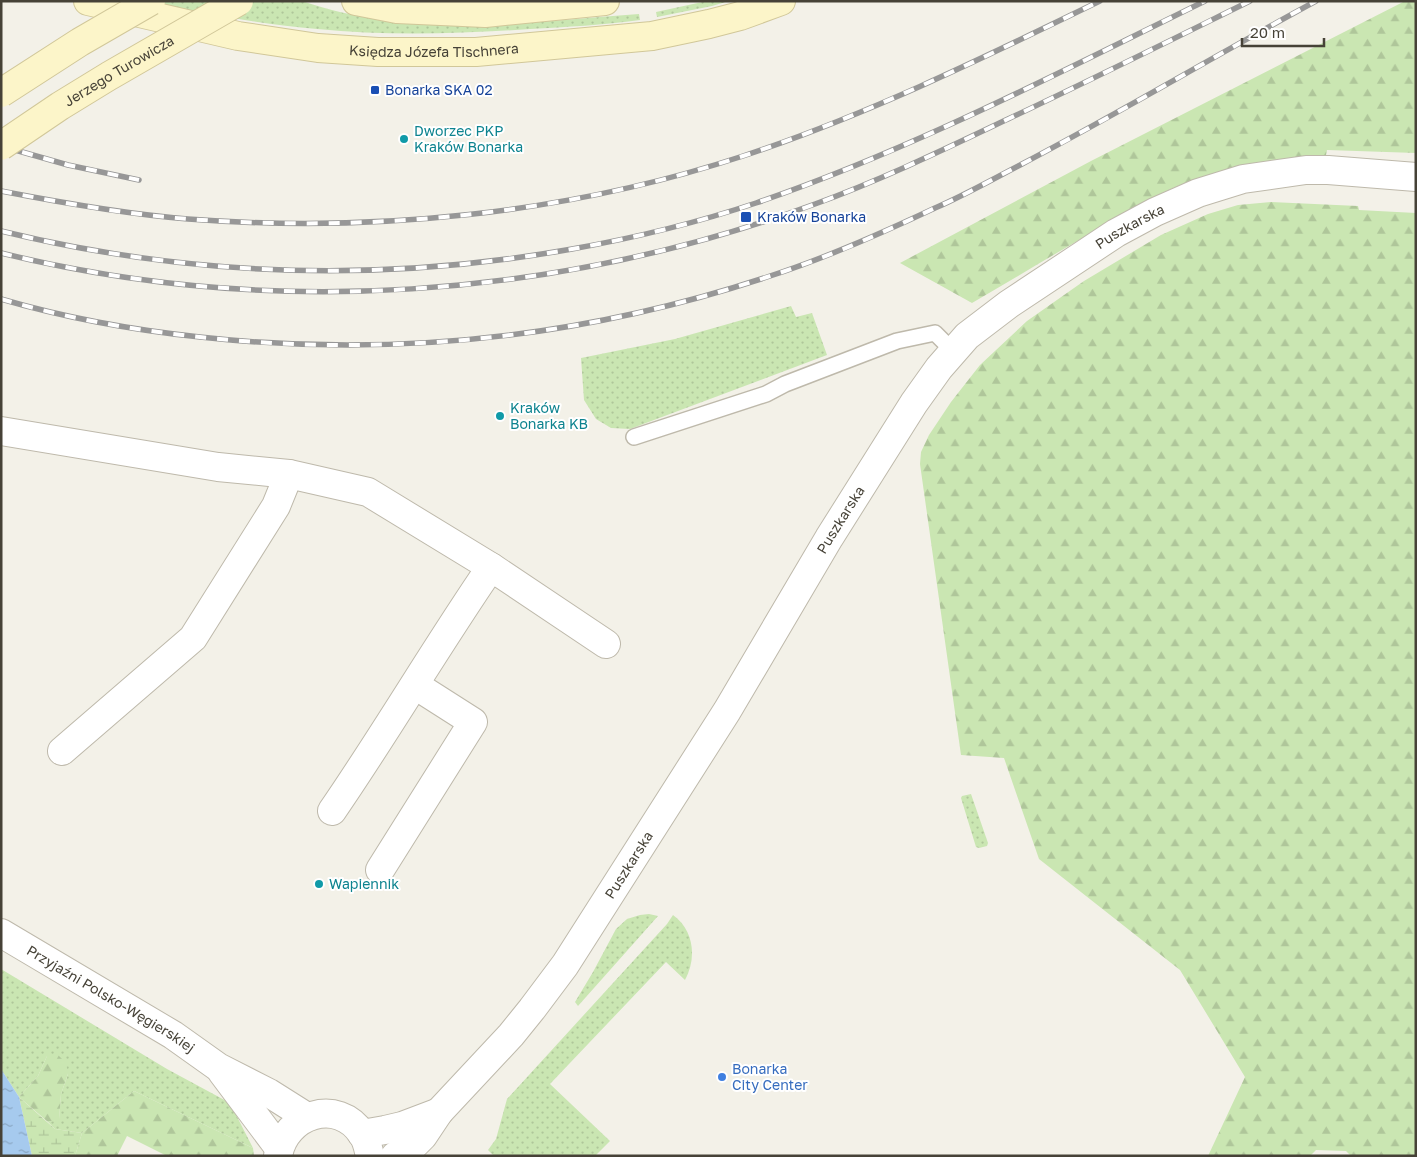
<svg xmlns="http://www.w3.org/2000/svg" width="1417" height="1157" font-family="'Golos Text',sans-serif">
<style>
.grass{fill:url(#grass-dots)}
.forest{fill:url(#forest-firs)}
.wetland{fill:url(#wetland-marsh)}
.water{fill:url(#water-ripples)}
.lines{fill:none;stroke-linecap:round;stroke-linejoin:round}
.lane-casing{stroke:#beb9ab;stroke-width:18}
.street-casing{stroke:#beb9ab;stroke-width:30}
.secondary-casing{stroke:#d1c799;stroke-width:30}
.lane{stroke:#fff;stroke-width:15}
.street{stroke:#fff;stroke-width:28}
.secondary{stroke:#fcf5c9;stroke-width:28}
.rail-casing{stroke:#979797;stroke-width:5.5}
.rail{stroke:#fff;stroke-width:4;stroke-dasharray:11;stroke-linecap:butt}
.secondary-bridge-casing{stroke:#d1c799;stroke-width:30;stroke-linecap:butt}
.secondary-bridge{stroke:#fcf5c9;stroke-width:28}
.transit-dot{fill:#1a4fb4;stroke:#fff;stroke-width:2}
.culture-dot{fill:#0f9aa8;stroke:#fff;stroke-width:2}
.shop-dot{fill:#3f7fe0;stroke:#fff;stroke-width:2}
.labels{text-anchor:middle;stroke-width:4;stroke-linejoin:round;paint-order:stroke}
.street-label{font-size:14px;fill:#464237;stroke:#fff}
.transit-label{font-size:14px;fill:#164399;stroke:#fff;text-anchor:start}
.culture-label{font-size:14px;fill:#0d838f;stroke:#fff;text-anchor:start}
.shop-label{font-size:14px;fill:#366cbe;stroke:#fff;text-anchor:start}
</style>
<defs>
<pattern id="grass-dots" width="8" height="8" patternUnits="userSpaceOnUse" patternTransform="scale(1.25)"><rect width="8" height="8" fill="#cae6b2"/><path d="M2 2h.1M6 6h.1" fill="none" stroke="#afc69a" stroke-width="1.8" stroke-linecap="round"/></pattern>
<pattern id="forest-firs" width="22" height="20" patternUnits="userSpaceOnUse" patternTransform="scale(1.25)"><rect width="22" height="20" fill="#cae6b2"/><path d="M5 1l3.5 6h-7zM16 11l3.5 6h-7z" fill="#afc69a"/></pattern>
<pattern id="wetland-marsh" width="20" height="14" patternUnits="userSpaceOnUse" patternTransform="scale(1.25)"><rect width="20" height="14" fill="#cae6b2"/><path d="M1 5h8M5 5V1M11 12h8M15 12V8" fill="none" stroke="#afc69a"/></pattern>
<pattern id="water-ripples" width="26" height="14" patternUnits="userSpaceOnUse" patternTransform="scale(1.25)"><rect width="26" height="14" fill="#a6caee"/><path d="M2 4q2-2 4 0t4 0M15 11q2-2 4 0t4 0" fill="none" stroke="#89a6c2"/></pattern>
</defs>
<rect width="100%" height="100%" fill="#f3f1e8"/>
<path class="grass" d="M148,1h154c111,38 223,21 337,13l1,6c-37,5 -73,7 -110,9 -70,5 -144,7 -213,0 -57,-5 -114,-15 -169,-28z
M707,1h22l-17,5 -55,11 -1,-5z
M791,306l5,11 16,-4 15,42 -197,74 -19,-1 -15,-9 -12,-19 -3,-42 94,-19z
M971,794l17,49 -1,3 -8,2 -3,-1 -15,-49 1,-2z
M649,914l9,2 -80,90 -3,-4 18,-30 23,-43 11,-10 13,-4z
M673,915c21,15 24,43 12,65l-19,-18 -116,122 60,57 -15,15h-101l-6,-6 8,-11 11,-40 160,-175z
M1,969l166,100 63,34 23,45 -119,-57 -52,42 -27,-4 -7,-7 11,-3 2,-25 7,-20 -21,-18 -9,20 -19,21 -18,-28z"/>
<path class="forest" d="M1405,1h11v152l-89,-3 -1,5c-48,3 -96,11 -141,28 -33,13 -64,32 -94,50 -40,23 -79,47 -119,70l-72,-40 191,-102z
M1271,202l87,4 1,4 57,3v943h-65l-5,-5 -30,-1 -6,6h-102l37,-79 -65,-107 -141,-111 -35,-101 -43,-3 -41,-291 1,-12 8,-17 22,-33 29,-37 47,-44 57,-40 77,-46 47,-21 30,-9z
M58,1055l8,8 2,11 -7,20 -2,26 -11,2 -29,-25 19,-21 9,-20z
M134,1091l119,57 1,8h-87l-40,-20 -10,20h-42l7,-23z"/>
<path class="wetland" d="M19,1097l36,32 27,4 -7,23h-43z"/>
<path class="water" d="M1,1069l18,28 13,59h-31z"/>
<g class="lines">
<defs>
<path id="lane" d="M634,437l132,-43 19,-10 112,-43 38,-8 18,18"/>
<g id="street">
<path d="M1,431l217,36 71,7 79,18 123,75 115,77"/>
<path d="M62,751l131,-113 83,-132 13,-32"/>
<path d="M332,811c55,-80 104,-164 159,-244"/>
<path d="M380,870l93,-148 -58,-37"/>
<path id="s1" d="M1,933l172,102 45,32 51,26 38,24"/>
<path d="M222,1072l57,76"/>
<path d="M362,1134l23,-4 17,-4 37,-14"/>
<path d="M278,1156c7,-42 60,-59 84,-22 5,6 6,14 8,22"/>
<path id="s2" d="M395,1156l20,-12 8,-8 16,-24 72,-77 21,-26 33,-44 162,-254 102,-173 85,-135 25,-35 28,-32 42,-32 107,-71 39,-21 43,-19 45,-14 63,-9h22l88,7"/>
</g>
<g id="secondary">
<path id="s3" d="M88,1l150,35 80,12 60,4h98l176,-16 57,-12 31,-8 41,-15"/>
<path d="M356,1l41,8 88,4 120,-12"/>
</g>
</defs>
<use href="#lane" class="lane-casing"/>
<use href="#street" class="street-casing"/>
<use href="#secondary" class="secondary-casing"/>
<use href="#lane" class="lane"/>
<use href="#street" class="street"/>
<use href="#secondary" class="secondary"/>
<defs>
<path id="rail" d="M1,146l67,19 71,15
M1,191c62,12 124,23 187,28 185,14 379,-5 555,-63 124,-41 240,-98 357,-155
M1,231c189,46 380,52 571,18 62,-11 124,-26 184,-46 155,-53 302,-130 449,-202
M1,253c270,66 554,46 814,-49 66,-24 130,-55 193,-85 81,-38 161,-78 242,-118
M1,299c65,19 132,31 199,38 193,21 382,1 567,-60 57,-18 113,-43 168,-69 30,-13 58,-29 87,-44 99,-52 196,-110 294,-163"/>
</defs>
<use href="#rail" class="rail-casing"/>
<use href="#rail" class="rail"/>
<defs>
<g id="secondary-bridge">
<path d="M1,93l79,-51 71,-41"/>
<path id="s4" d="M1,146l59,-40 49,-30 130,-75"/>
</g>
</defs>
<use href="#secondary-bridge" class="secondary-bridge-casing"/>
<use href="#secondary-bridge" class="secondary-bridge"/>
</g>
<g class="transit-dot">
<rect x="370" y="85" width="10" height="10" rx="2.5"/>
<rect x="740" y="211" width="12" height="12" rx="2.5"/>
</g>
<g class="culture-dot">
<circle cx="404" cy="139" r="5"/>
<circle cx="500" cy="416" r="5"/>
<circle cx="319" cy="884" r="5"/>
</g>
<circle class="shop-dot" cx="722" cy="1077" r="5"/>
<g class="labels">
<g class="street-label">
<text dy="5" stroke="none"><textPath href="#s3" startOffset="351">Księdza Józefa Tischnera</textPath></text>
<text dy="5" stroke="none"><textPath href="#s4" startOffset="140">Jerzego Turowicza</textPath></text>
<text dy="5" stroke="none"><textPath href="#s2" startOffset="1201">Puszkarska</textPath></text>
<text dy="5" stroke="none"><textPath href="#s2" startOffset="781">Puszkarska</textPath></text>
<text dy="5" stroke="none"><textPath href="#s2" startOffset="376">Puszkarska</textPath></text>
<text dy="5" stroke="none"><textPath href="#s1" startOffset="128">Przyjaźni Polsko-Węgierskiej</textPath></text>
</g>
<g class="transit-label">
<text x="385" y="95">Bonarka SKA 02</text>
<text x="757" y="222">Kraków Bonarka</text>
</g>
<g class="culture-label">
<text x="414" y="136">Dworzec PKP<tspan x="414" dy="16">Kraków Bonarka</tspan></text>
<text x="510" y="413">Kraków<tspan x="510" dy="16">Bonarka KB</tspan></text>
<text x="329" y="889">Wapiennik</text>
</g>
<g class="shop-label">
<text x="732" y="1074">Bonarka<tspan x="732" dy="16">City Center</tspan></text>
</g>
</g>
<rect width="1417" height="1157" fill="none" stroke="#464237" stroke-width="5"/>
<path d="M1242 38v8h82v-8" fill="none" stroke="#464237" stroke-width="2.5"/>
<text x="1250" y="38" font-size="15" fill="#464237" stroke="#ffffff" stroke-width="4" paint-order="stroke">20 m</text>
</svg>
